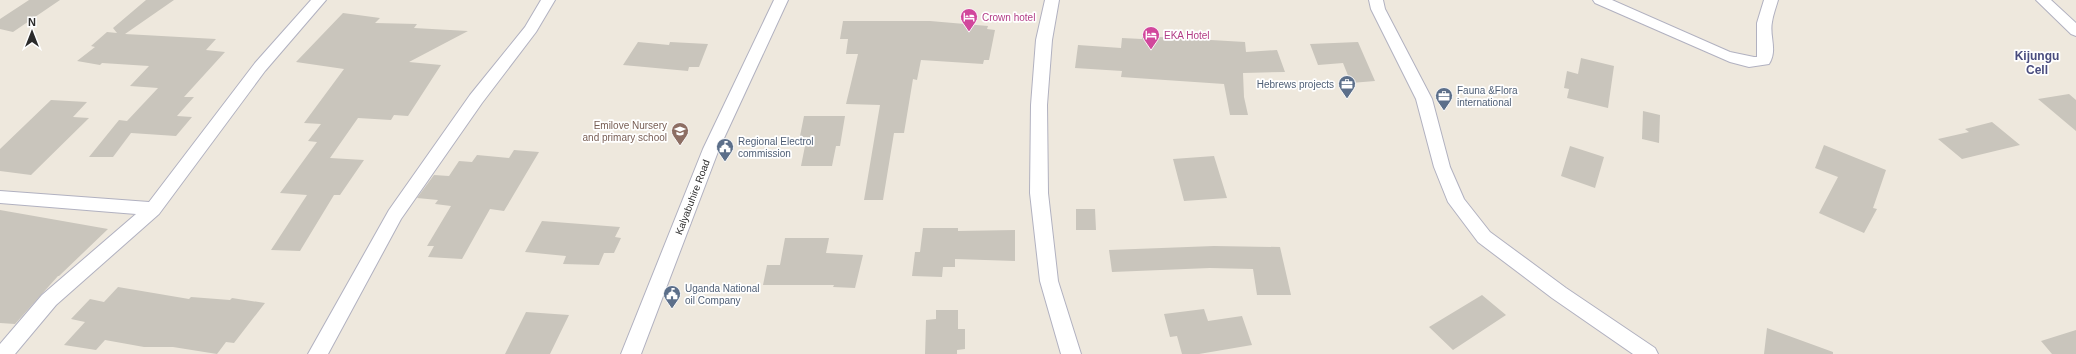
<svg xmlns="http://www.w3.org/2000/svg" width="2076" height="354" font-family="Arial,sans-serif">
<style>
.building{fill:#c9c5bc}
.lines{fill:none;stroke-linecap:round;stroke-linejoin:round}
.minor-casing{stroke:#b1b1c0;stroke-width:2}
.minor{fill:#fff;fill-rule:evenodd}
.labels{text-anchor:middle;stroke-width:3.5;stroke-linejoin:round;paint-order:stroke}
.hotel-label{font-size:10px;fill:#b23c85;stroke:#fff;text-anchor:start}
.service-label{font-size:10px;fill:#4e5e75;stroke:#fff;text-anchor:start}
.education-label{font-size:10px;fill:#785e54;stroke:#fff;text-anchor:end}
.street-label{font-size:10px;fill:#2b2b2b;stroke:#fff}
.quarter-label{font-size:12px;font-weight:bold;fill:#494c7e;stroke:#fff}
</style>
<rect width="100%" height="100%" fill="#eee8dd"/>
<path class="building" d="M29,0h31l-47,32 -13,-3v-10z
M146,0h28l-49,34 91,5 -10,11 19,2 -41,45h10l-17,19 15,1 -16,19 -45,-3 -18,24h-24l30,-37 8,1 31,-33 -28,-2 19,-20 -47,-3 -2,2 -23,-4 18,-14 -4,-1 16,-14 10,1 -4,-5z
M343,13l37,5 -5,5 42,1 -3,4 54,3 -59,31 32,3 -33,51 -14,-1 -3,5 -33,-2 -28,40 34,2 -24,35h-6l-34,56 -29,-1 36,-55 -27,-2 37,-51 -9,-1 13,-17 -17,-1 40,-54 -48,-7z
M843,21h87l58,5 -1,3 8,1 -6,30h-5l-1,4 -62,-4 -4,20 -4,-1 -9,54h-10l-11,67h-19l16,-95 -34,-1 12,-50h-12l2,-15h-8z
M1142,36l103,6 1,10 31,-2 8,22 -42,1 1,24 4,18h-18l-6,-31 -103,-7 1,-6 -47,-3 3,-23 43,3 1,-10 20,1z
M638,42l31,3 1,-3 38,2 -9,23h-10l-1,4 -65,-6z
M1358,42l17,39 -24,2 -8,-20 -25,2 -8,-21z
M1581,58l33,8 -6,42 -41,-10 2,-9 -5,-1 3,-17 11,3z
M2069,94l7,6v31l-38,-32z
M51,100l36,2 -14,15 16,1 -58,57 -31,-4v-22z
M1643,111l17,4 -1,28 -17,-4z
M804,116h41l-5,30h-4l-4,20h-31l4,-20h-7z
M1992,122l28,23 -58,14 -24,-20 31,-7 -4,-3z
M1824,145l62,25 -13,38 4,1 -13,24 -45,-20 19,-36 -23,-9z
M1570,146l34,11 -9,31 -34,-12z
M514,150l25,2 -35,59 -14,-2 -28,50 -34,-2 6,-11h-7l24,-40 -16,-2 3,-4 -21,-2 17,-23 15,1 10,-15 13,1 5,-7 32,3z
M1214,156l13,42 -43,3 -11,-42z
M1076,209h19l1,21h-20z
M0,210l108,19 -49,47h-1l-43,48 -15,-1z
M542,221l78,6 -5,10 6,1 -7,15h-10l-5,12 -36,-1 3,-8 -41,-4z
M923,228h35v3l57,-1v31l-60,-2v8h-12l-1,10 -30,-1 3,-24h5z
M785,238h44l-3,15 37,2 -8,33 -22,-1 1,-2h-71l4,-20h13z
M1214,246l66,1 11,48h-34l-4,-26 -43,-1 -98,4 -3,-22z
M118,287l71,12 2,-2 39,3 2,-2 33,5 -31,40 -8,-1 -9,12 -44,-7h-29l-39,-7 -9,10 -32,-5 21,-23 -14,-3 19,-20 14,3z
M1482,295l24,20 -53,35 -24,-23z
M1204,309l4,12 34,-5 10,29 -53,9h-17l-5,-18 -7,1 -6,-23z
M936,310h22v19h7v20l-8,1v4h-32l1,-34 10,-1z
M526,312l43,3 -19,39h-45z
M1767,328l66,24v2h-69z
M2076,330v24h-24l-11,-13z"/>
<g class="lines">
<defs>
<path id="minor" d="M311,0h15l-61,71 -106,143 -103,91 -41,49h-15v-10l42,-49 94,-81 -136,-11v-12l149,11 106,-139z
M541,0h14l-19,32 -54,71 -81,116 -73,135h-20l81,-144 81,-115 55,-68z
M774,0h14l-69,149 -78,205h-20l82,-205z
M1045,0h14l-7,40 -5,65 1,88 10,88 23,73h-20l-21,-73 -10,-88 1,-88 5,-65z
M1369,0h14l2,9 47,90 18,68 14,32 26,33 76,56 89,60 3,6h-25l-81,-56 -74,-56 -30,-40 -14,-35 -18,-68 -45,-90z
M1593,0h19l118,52 24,5h3v-34l7,-23h14c-2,7 -5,15 -6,22 -3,14 6,28 -3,42l-20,3 -19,-5 -135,-59z
M2036,0h15l25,23v13l-5,-2z"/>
</defs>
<use href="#minor" class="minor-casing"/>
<use href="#minor" class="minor"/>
</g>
<defs>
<symbol id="hotel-pin" viewBox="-11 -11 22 30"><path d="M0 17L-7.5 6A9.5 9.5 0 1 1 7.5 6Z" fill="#d1479c" stroke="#fff"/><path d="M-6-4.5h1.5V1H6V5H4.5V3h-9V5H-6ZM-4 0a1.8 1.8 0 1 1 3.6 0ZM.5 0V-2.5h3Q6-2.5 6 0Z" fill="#fff"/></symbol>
<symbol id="office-pin" viewBox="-11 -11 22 30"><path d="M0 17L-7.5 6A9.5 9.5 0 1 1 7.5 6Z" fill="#5c6f8a" stroke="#fff"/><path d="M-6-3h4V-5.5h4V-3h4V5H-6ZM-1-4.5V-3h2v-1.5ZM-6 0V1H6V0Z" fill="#fff"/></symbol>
<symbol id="school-pin" viewBox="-11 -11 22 30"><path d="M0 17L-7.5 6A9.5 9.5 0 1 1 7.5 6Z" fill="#8d6e63" stroke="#fff"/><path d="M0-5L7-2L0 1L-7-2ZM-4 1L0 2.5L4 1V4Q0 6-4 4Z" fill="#fff"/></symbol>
<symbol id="civic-pin" viewBox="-11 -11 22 30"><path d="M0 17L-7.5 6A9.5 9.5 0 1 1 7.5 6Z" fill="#5c6f8a" stroke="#fff"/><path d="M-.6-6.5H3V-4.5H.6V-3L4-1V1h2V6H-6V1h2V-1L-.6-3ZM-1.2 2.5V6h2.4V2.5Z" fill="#fff"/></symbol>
</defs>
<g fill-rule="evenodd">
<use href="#hotel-pin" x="959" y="7" width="20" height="27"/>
<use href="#hotel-pin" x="1141" y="25" width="20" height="27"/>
<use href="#office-pin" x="1337" y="74" width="20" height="27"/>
<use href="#office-pin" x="1434" y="86" width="20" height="27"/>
<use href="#school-pin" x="670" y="121" width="20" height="27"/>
<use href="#civic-pin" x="715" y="137" width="20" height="27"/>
<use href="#civic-pin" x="662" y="284" width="20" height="27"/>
</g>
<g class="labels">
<g class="hotel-label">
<text x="982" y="21">Crown hotel</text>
<text x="1164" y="39">EKA Hotel</text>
</g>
<g class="service-label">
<text x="1334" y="88" text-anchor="end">Hebrews projects</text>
<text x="1457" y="94">Fauna &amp;Flora<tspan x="1457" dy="12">international</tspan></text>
<text x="738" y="145">Regional Electrol<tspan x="738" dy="12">commission</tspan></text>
<text x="685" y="292">Uganda National<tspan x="685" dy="12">oil Company</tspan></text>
</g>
<g class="education-label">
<text x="667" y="129">Emilove Nursery<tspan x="667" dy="12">and primary school</tspan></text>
</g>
<g class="street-label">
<text transform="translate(692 197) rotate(-69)" y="4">Kalyabuhire Road</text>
</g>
<g class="quarter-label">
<text x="2037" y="60">Kijungu<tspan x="2037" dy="14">Cell</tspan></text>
</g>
</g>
<g transform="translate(32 32)" stroke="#ffffff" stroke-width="3" paint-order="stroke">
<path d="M0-3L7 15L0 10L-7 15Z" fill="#2b2b2b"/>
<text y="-6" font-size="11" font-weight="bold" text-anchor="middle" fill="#2b2b2b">N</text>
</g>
</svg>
